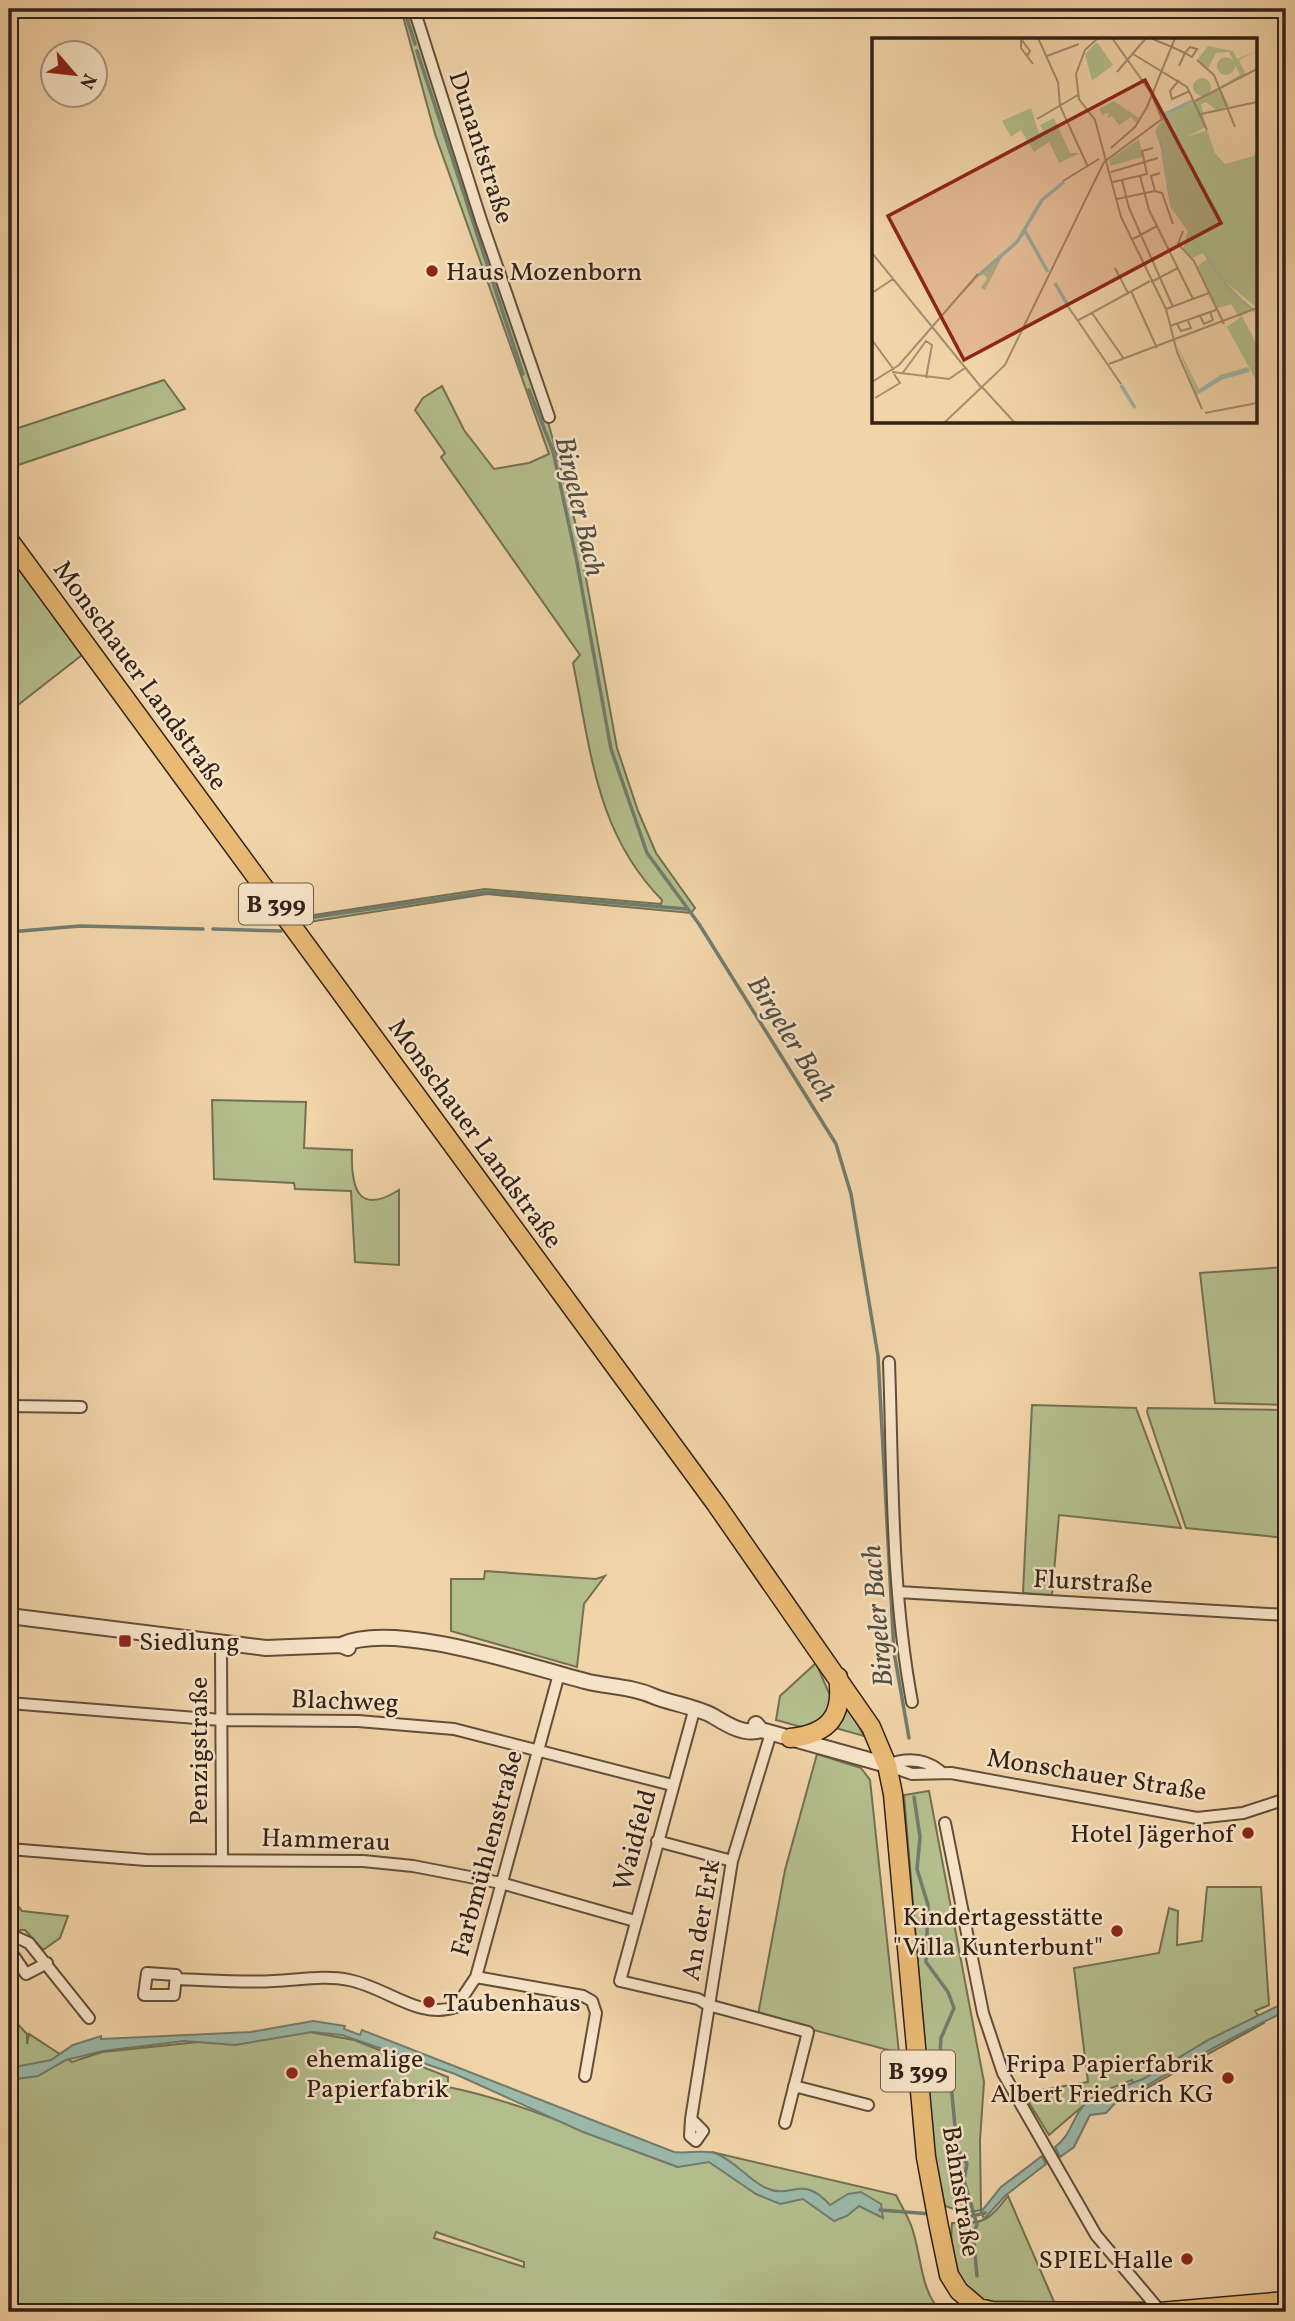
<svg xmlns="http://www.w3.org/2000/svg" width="1295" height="2321" font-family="Vollkorn,serif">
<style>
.green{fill:#b4be8d;stroke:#737052;stroke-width:2;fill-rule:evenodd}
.water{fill:#9bb8a9;stroke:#717c6e;stroke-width:2}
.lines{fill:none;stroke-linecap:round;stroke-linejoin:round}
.stream{stroke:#717c6e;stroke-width:3.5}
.minor-casing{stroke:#624e3b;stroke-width:14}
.tertiary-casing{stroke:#624e3b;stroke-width:18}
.primary-casing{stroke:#322116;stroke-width:21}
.minor{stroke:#f7e3c7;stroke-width:10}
.tertiary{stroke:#f7e3c7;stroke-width:14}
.primary{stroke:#e9ba74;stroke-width:18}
.poi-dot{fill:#8f2418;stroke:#f7e3c7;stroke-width:2.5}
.labels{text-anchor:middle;stroke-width:5;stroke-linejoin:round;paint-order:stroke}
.shield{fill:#f7e3c7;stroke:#6d5b4b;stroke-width:2}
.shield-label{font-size:24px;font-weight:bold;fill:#322116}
.street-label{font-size:26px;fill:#322116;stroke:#f7e3c7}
.poi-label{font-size:26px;fill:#322116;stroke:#f7e3c7;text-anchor:start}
.water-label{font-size:28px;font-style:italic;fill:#524e42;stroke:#f7e3c7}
.inset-river{fill:none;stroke:#9bb8a9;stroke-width:3.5}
.inset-road{fill:none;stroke:#a58c6e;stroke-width:2}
.view{fill:#8f2418;fill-opacity:0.15;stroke:#8f2418;stroke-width:3.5}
.inset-edge{fill:none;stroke:#322116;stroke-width:3.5}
</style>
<rect width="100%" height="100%" fill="#f2d4a9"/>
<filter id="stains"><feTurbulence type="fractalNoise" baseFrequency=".00286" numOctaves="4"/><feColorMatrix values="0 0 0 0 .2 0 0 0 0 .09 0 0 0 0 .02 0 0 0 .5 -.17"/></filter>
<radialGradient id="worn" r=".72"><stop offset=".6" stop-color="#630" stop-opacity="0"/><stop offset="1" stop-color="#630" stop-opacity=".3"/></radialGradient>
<path class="green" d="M401,9h8l138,409 30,111 40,219 21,63 18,42 39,55 -4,5 -204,-19 -184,29 -7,-9 11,2 178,-27 176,15 1,-4c-66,-67 -71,-149 -89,-237l7,-8 -139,-198 4,-4 -30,-43 8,-12 19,-12 22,44 30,39 35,-6 20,-9 -114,-320z
M164,380l21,29 -176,59v-37z
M9,551l73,104 -73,57z
M212,1100l94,2 -2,46 48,2c-1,35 4,67 47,40v75l-44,-3 -4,-71 -56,-2 -1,-6 -80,-4z
M1286,1267v138l-71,-2 -15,-130z
M1032,1405l104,3 45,120 -122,-13 -7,80 -29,-2z
M1148,1408l138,2v128l-100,-10 -39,-116z
M485,1571l111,8 9,-3 -21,28 -7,63 -126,-36v-52h33z
M816,1663l16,37 -8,20 -19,8 -29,-8 4,-24z
M843,1697l21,39 -32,-9z
M817,1754l44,14 9,12 29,273 -141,-38 27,-145z
M929,1791l55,291 -4,58 1,70 -15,3 -21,-7 -11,-50 -30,-361z
M1207,1887h54l8,118 -14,6 9,12 -128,71 -4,-14 -34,13 -49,42 -26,-42 65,-11 -14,-114 85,-15 10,-45 9,3 -1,34 25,-4z
M9,1895l13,16 46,5 -8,22 -17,12 -18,-20h-16z
M9,2015l18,19v10l2,-10 43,28 30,-10 202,-21 50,9 94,37v10c80,16 153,53 230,80l34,-15 184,43c5,10 11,20 15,30 11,29 8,64 30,87h-932zM436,2232l88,30v5l-90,-29z
M1008,2196l47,108c-19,0 -42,3 -61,0 -37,-6 -45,-51 -42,-81 33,1 36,-2 56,-27z"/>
<path class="water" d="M1286,2002v9c-48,23 -94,48 -140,75 -21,13 -22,6 -40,27l-16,2 -16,32 -14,10 -5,-10c17,-12 17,-31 31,-44l14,1 16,-15 27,-10 67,-40z
M313,2021l32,5 -1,3 16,6 2,-5 312,122c13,2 32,-3 43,2 18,7 32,26 49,34 26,12 35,-15 64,17l18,-11 13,-2 20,12 2,14 -24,-12 -12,10 -13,5 -31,-22 -23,5 -24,-10 -47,-32 -31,5 -95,-35 -128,-58 -113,-39 -30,-3 -77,13 -51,-4 -81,10 -37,9 -28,16 -29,4v-12l42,-8 22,-15 28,-9v3l150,-7z
M1042,2156l4,8 -40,31 -22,24 -3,-7 20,-25z"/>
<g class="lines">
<path class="stream" d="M404,9l11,35
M417,51l106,323
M529,390l24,61 24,111 34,187 36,104 52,71 137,220 15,50 27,162 16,296 15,86
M301,919l185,-27 201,17
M213,929l68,2
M9,932l71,-6 123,3
M914,1797l6,40 -3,32 11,36 -2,57 22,30 6,16 -13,30 -1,16 10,19 7,75 10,16 -3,16 13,45 -4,8 4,43
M880,2210l51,4
M963,2218l22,-5"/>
<defs>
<path id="minor" d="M414,9l67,211 68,197
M889,1362c4,113 2,228 23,340
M9,1406l72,1
M898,1592l388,23
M221,1643l1,216
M9,1703l212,17 137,1 96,8 218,56
M694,1711l-74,270 78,18 10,6 100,27 -23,91
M887,1765l25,9 39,-1 246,45 46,-5 43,-14
M887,1765c19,-7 37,-7 53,6
M945,1823l38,190 20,60 93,162 65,77
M657,1841l75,20
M9,1849l137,11 217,1 50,5 88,17 134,38
M9,1938l7,-1 13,6 60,75
M9,1949l17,25 21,-11
M147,1973l29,2 -2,20h-30z
M476,1977l107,19 9,5 4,12 -11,63
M176,1979c33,1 65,4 98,2 25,-1 51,-6 75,-1 39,8 70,40 107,27l20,-30 83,-303
M794,2086l74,19
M691,2119l12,12 -7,10 -6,-5 1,-17 41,-258 39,-128"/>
<path id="tertiary" d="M9,1616l257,32 75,-3 7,3
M341,1645c53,-25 186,21 244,36 22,6 46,5 68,15 16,7 45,11 60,20 13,8 32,20 48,14
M756,1724l5,6 126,35"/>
<path id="primary" d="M9,540l707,964 155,223 16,38 6,29 33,363 12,65 11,53 10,16 20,17 13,3 168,1 126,-11
M790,1738c39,-4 54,-22 48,-61"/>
</defs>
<use href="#minor" class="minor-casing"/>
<use href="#tertiary" class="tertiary-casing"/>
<use href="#primary" class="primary-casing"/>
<use href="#minor" class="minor"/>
<use href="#tertiary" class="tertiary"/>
<use href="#primary" class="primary"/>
</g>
<g class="poi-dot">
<circle cx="432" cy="271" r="7"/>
<rect x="118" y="1634" width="14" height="14" rx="3.5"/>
<circle cx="1248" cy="1833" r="7"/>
<circle cx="1117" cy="1931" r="7"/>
<circle cx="429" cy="2002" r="7"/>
<circle cx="292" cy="2073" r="7"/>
<circle cx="1228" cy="2078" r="7"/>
<circle cx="1187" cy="2259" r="7"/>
</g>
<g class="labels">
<g class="shield">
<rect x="239" y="883.5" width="74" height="41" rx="5"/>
<rect x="881" y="2050.5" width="74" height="41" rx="5"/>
</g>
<g class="shield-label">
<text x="276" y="912">B 399</text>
<text x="918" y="2079">B 399</text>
</g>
<g class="street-label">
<text transform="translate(482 147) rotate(72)" y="9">Dunantstraße</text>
<text transform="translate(141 675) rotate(54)" y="9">Monschauer Landstraße</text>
<text transform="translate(476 1133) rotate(54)" y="9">Monschauer Landstraße</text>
<text transform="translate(1093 1581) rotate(3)" y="9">Flurstraße</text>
<text transform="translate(345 1700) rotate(2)" y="9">Blachweg</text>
<text transform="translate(198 1751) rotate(-90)" y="9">Penzigstraße</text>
<text transform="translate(1097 1774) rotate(9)" y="9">Monschauer Straße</text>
<text transform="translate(326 1839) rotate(2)" y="9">Hammerau</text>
<text transform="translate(634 1840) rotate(-75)" y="9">Waidfeld</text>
<text transform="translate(486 1853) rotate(-75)" y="9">Farbmühlenstraße</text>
<text transform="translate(700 1920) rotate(-80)" y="9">An der Erk</text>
<text transform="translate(962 2191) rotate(81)" y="9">Bahnstraße</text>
</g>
<g class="poi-label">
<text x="446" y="280">Haus Mozenborn</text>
<text x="139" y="1650">Siedlung</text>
<text x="1234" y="1842" text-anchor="end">Hotel Jägerhof</text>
<text x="1103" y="1925" text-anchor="end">Kindertagesstätte<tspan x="1103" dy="30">"Villa Kunterbunt"</tspan></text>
<text x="443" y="2011">Taubenhaus</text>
<text x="306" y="2067">ehemalige<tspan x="306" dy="30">Papierfabrik</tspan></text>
<text x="1214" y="2072" text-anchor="end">Fripa Papierfabrik<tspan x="1214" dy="30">Albert Friedrich KG</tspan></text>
<text x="1173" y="2268" text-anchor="end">SPIEL Halle</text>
</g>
<g class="water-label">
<text transform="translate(581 506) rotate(77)" y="10">Birgeler Bach</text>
<text transform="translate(793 1038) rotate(58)" y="10">Birgeler Bach</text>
<text transform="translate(876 1616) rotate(-95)" y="10">Birgeler Bach</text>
</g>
</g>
<g transform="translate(872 38)">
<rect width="385" height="385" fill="#f2d4a9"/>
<path d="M225,4l16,23 -21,16 -7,-27zM336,8l25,5 4,8 20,-8 -18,9 7,14 -25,12 19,-11 -11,-23 -13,1 -8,16 -11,-9zM345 28a9 9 0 1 1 18 0a9 9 0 1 1-18 0ZM321 49a9 9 0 1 1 18 0a9 9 0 1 1-18 0ZM349,51l8,17 -13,4 -10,-8 -5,2 5,23 -20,10 21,-7 8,23 10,11 32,-9v153l-30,-25 25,27 -13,7 -8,-13 -15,5 -18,-43 9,-7 -4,-6 -10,5 -10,-9 5,-19 -17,-24 -7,-49 -9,-26 11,-16zM242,63l25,17 -3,5 -5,-6 -12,8 -7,-9 -5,2 2,-5 -7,2 -3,-6zM159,70l8,25 4,-2 -3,-6 14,-7 16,35h10l-21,10 -10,-21 -15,10 -13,-22 -10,7 -9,-16zM267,101l4,18 -33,9 -1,-6zM153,191l24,43 -24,-38 -23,23 -17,33 -4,-2 6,-10 -5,-5 -49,51 45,-49 33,-28zM370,278l15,29v37l-30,-55zM303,303l24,48 21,-14 27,-8 2,5 -26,7 -26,16z" fill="#b4be8d"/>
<path d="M286,93l4,13 9,62 59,83 24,20 1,4 -26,-23 -59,-84z" fill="#9bb8a9"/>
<path class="inset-river" d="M293,76l27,-13M153,193l23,41M107,237l38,-33 25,-42 22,-18M183,245l12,21M249,347l14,23M328,353l21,-13 28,-8"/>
<path class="inset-road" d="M166,0l20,44 2,24 28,61M226,0l-13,12 -9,24 3,25 16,21 26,97 45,92 11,43 25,57M280,0l3,2 17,7 13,6 7,4 5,-8 -7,-2 -5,6 -6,13M261,16l54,33 20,43M155,18l3,-5 -9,-12v9l12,16M175,18l32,-12M325,22l17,15 21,52M245,34l29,-34M307,42l-9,11 2,8 18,-8M323,63l62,-32M329,76l56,-12M165,81l41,-24M239,110l24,-21 12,-20 28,-69M239,134l47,-14M268,138l9,34 44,89M250,142l7,28 44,99M191,143l36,-22M241,144l34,-8 -5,-23 11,-3M283,153l7,2 11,31M283,153l-4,-15 9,-3M245,161l38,-8M311,193l-5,13 16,17 30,63M261,201l24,-13M0,215l109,134M243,230l13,25M279,244l27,-14M259,253l26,57M0,255l21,-14M195,267l54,79M294,271l43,-16M220,275l32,46M328,278l4,8 9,-4 -3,-8M205,283l73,-40M305,286l4,7 10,-3 -3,-7M298,288l46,-16M0,302l22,30M237,326l148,-56M20,334l57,7 16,-11M30,336l24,-33 6,4 -6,33M0,344l27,-17 79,-91M110,349l33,36M3,360l25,-15 -6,-9M333,375l52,-10M72,385l61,-58 99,-203 58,-43 -11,-26 -39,-55"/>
<path class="view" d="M273,42l76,143 -257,137 -76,-144z"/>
<rect width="385" height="385" class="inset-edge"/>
</g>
<rect width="1295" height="2321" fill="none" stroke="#f2d4a9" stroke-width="35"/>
<rect x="10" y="10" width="1274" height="2300" fill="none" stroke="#322116" stroke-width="3.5"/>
<rect x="18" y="18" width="1260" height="2286" fill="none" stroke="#322116" stroke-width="2"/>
<g transform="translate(74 74) rotate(118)"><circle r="33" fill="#f7e3c7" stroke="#a89580" stroke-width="2"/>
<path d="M0-5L12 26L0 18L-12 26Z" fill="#8f2418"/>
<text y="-10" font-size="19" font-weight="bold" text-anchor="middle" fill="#322116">N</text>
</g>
<rect width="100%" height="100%" filter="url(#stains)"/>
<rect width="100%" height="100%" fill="url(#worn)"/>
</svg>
